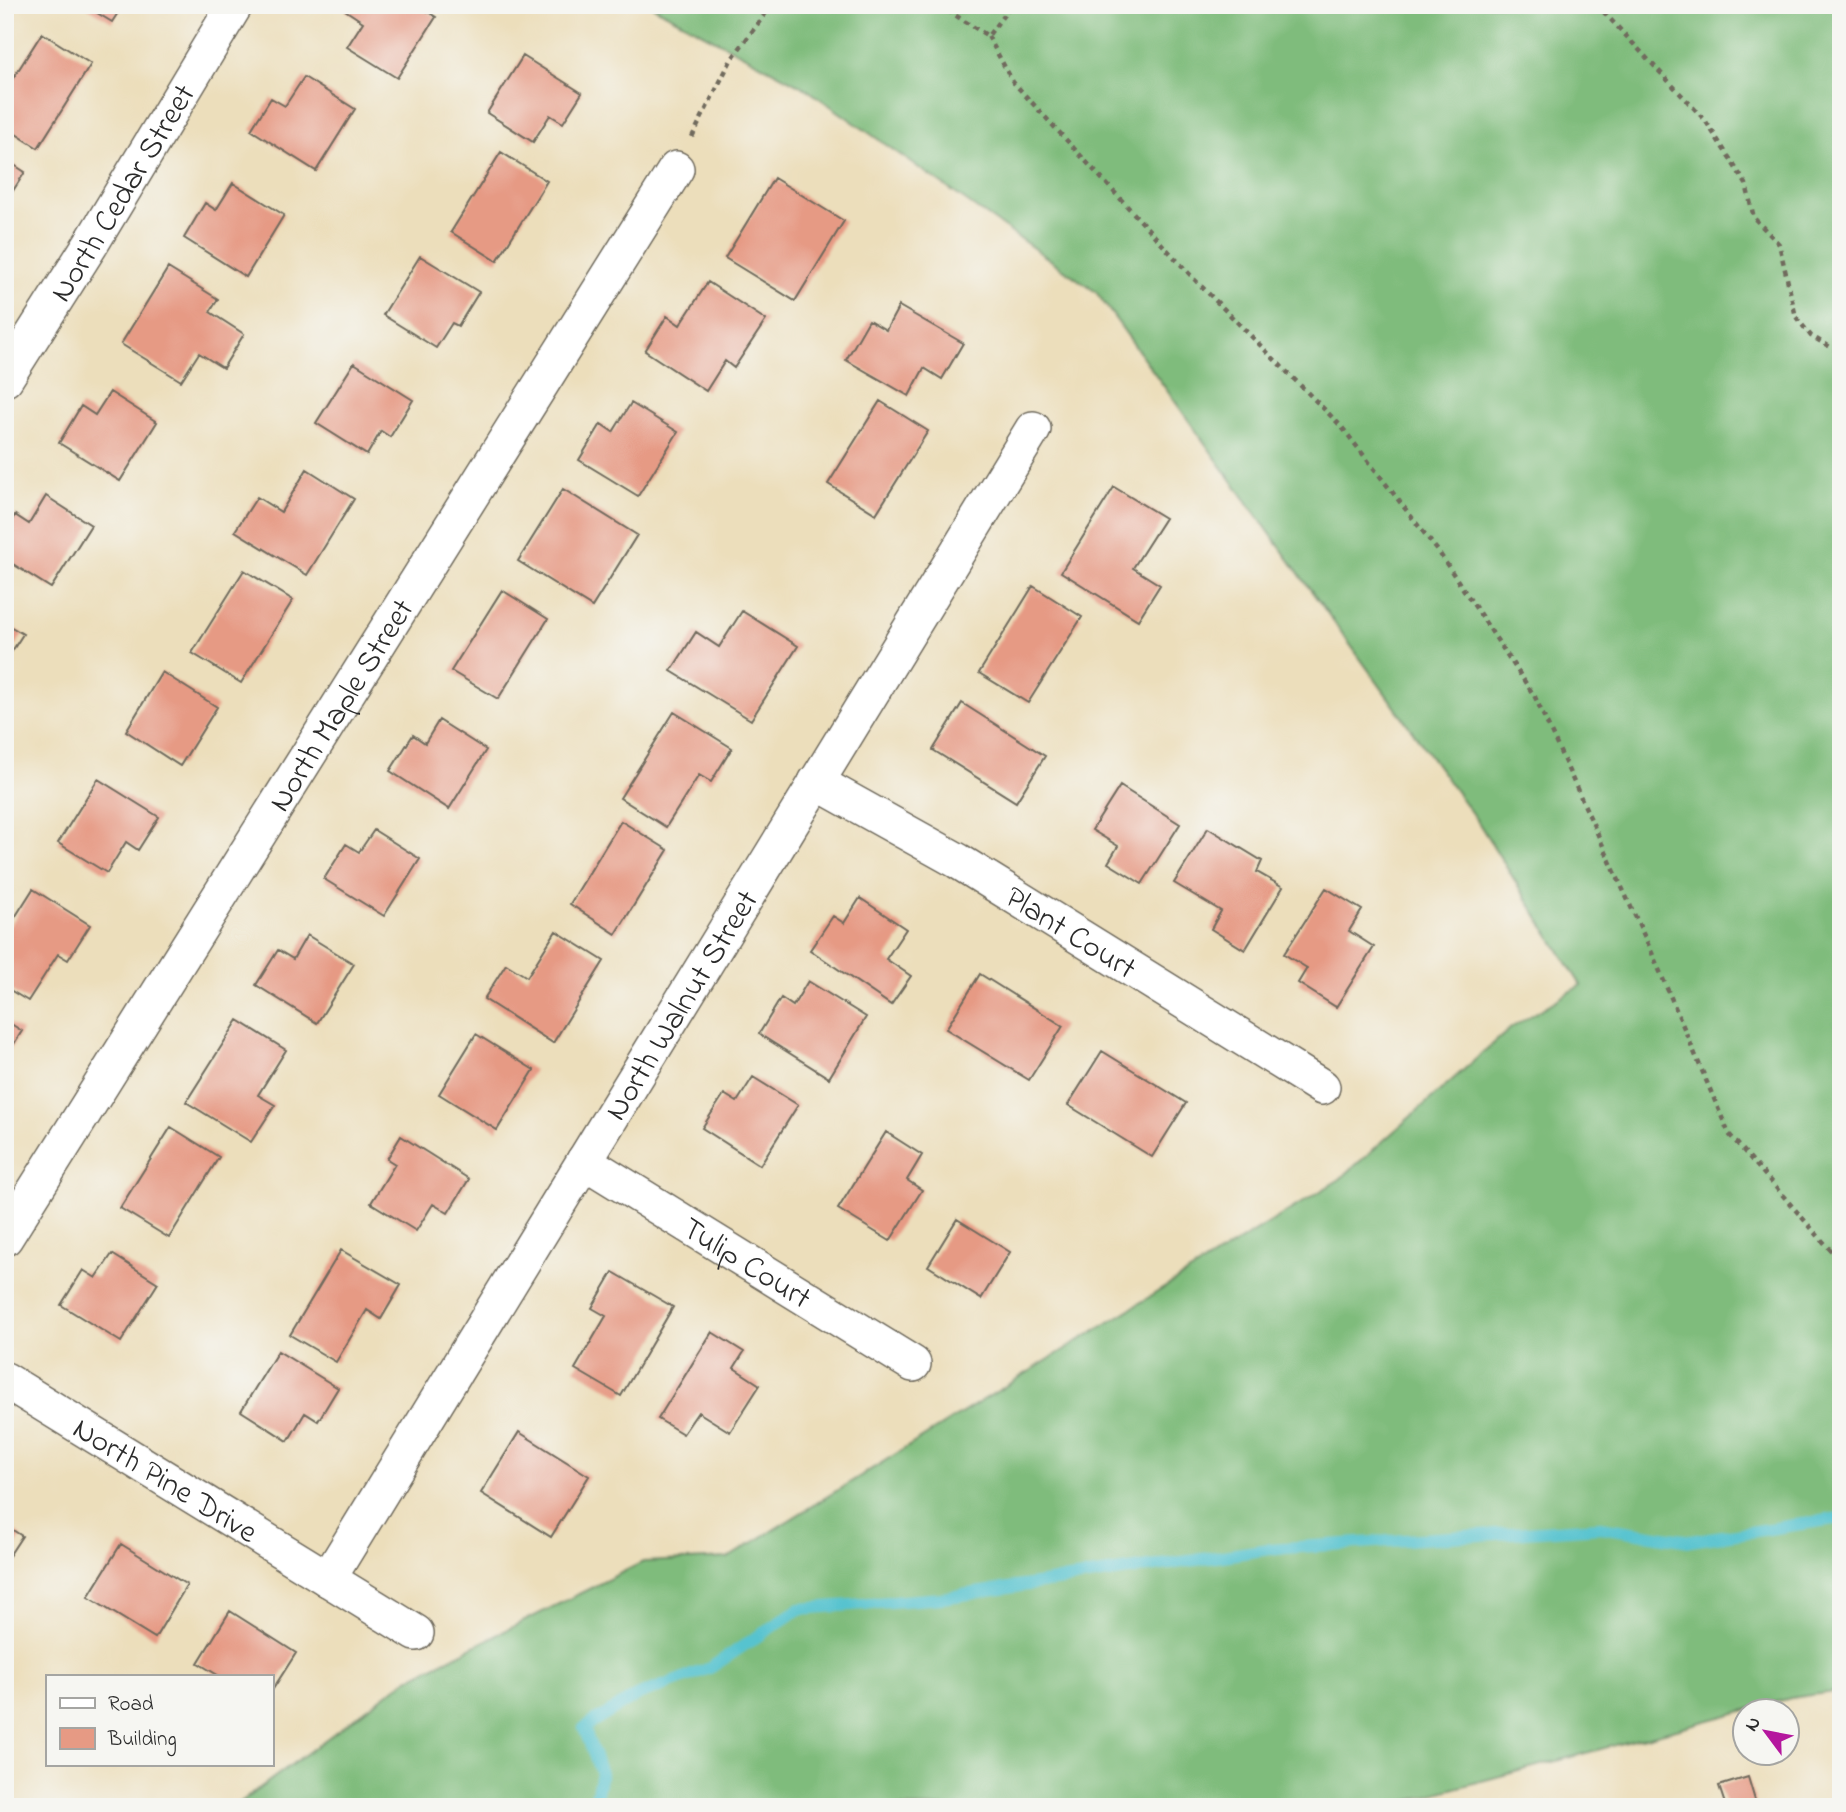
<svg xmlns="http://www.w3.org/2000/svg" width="1846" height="1812" font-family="'Indie Flower',sans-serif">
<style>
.forest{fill:#7fbc7c;stroke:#557454;stroke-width:2}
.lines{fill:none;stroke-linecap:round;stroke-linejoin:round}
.stream{stroke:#56c3cf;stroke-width:12}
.building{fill:#e69a84}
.minor-casing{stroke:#6f6a5d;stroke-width:38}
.path{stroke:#6f6a5d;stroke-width:4.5;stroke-dasharray:5 5;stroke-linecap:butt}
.minor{stroke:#fff;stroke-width:35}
.labels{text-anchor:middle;stroke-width:6;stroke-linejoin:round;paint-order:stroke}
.street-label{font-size:32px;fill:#2b2b2b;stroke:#f6f6f2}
</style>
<rect width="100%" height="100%" fill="#f6f6f2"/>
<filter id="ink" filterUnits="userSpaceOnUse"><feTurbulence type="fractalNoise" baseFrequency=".0143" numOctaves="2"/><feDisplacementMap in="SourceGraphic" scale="14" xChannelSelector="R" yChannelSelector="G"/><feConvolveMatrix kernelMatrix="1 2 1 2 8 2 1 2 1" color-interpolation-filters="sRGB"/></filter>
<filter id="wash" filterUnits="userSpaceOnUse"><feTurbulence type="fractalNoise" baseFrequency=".00686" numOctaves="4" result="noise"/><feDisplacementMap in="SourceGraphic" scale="28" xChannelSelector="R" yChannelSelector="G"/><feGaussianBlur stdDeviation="1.57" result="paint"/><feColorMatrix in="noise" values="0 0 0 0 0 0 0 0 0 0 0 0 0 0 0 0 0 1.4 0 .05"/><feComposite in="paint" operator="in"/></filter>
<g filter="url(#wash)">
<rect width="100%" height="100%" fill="#ecdebb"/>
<path class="forest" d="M650,5h1191v1686l-50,7 -406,109h-1151l172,-127 237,-118 85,-4 612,-379 171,-151 70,-43 -103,-163 -382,-530 -291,-204z"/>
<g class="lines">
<path class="stream" d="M594,1807l7,-34 -17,-45 52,-32 74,-28 89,-59 143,-11 327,-49 331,-22 90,14 151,-23"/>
</g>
<g id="blocks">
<path class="building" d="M84,5h39l-11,17z
M348,5h69l19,12 -39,61 -50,-31 16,-25 -18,-12z
M42,33l49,31 -53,84 -33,-21v-36z
M523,56l59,37 -19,30 -13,-8 -17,27 -46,-29z
M304,77l51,32 -39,62 -65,-41 20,-32 14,8z
M501,152l46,29 -50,80 -46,-29z
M5,159l20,13 -20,31z
M774,178l70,43 -49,80 -70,-43z
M233,183l51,32 -38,62 -62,-39 21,-35 11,7z
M420,256l59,36 -21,34 -6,-3 -16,25 -53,-33z
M168,268l50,31 -8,13 34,22 -21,34 -24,-15 -18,28 -60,-37z
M708,282l58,38 -32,48 -9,-7 -19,30 -61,-40 22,-35 13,9z
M899,306l64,37 -21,36 -18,-11 -15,28 -63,-36 23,-40 17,10z
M354,363l59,37 -23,37 -9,-6 -14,24 -51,-32z
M110,392l47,30 -37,59 -61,-38 22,-37 14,9z
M880,401l48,30 -52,83 -48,-30z
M631,403l47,29 -40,64 -59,-36 22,-36 12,8z
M307,469l47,30 -47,76 -72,-44 22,-34 24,15z
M1114,487l51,31 -32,50 27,17 -22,35 -77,-48z
M563,489l74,46 -45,72 -74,-46z
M46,496l45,29 -40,63 -46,-29v-28l10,-16 14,9z
M244,570l49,30 -52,83 -49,-30z
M1033,586l49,31 -54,86 -49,-30z
M502,590l46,29 -50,80 -47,-28z
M742,611l56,35 -47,74 -80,-49 25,-39 23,15z
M5,623l18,11 -18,28z
M162,672l55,35 -37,59 -54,-35z
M962,703l83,53 -29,46 -83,-52z
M674,712l58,36 -21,34 -12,-7 -33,52 -46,-29z
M439,720l47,30 -37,59 -59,-38 23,-36 12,8z
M98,779l61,38 -21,33 -12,-8 -19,31 -49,-30z
M1120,786l60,38 -38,60 -34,-21 10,-17 -26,-16z
M621,821l47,29 -52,84 -46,-30z
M1208,828l54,33 -5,11 26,15 -38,63 -34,-21 10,-18 -47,-28z
M374,830l46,29 -36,57 -60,-37 22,-35 13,8z
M1326,888l36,22 -13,21 25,16 -38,60 -38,-24 9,-15 -23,-14z
M33,889l57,36 -22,35 -10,-6 -30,47 -23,-14v-54z
M860,898l46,31 -20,30 25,17 -20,29 -81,-55 23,-34 11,7z
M556,931l48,30 -51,82 -69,-44 22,-35 21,13z
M307,935l47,29 -37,59 -61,-38 22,-35 15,9z
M980,974l83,52 -34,54 -83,-51z
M808,981l58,36 -37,61 -70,-44 22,-36 12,8z
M5,1020l17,11 -17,27z
M238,1020l48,30 -28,45 17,10 -24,37 -65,-40z
M476,1034l58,36 -37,60 -58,-36z
M1102,1051l84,52 -34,54 -84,-52z
M753,1077l45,28 -38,60 -58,-37 22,-34 13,8z
M171,1127l48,30 -50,81 -49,-30z
M886,1132l36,23 -15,25 15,10 -32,51 -52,-32z
M401,1136l68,43 -21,34 -15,-9 -17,27 -45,-28 24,-39 -8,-5z
M957,1219l53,33 -29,47 -53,-33z
M341,1250l60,35 -20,34 -14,-9 -31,52 -46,-27z
M112,1254l46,29 -37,59 -60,-37 22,-35 13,8z
M613,1272l60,35 -52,89 -46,-27 31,-53 -14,-8z
M712,1332l32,20 -10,16 26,17 -30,47 -32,-20 -15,22 -25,-15z
M278,1351l60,37 -20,33 -13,-8 -17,28 -47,-30z
M519,1432l70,44 -38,61 -70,-44z
M5,1525l17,11 -17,26z
M121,1544l66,41 -32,53 -67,-41z
M230,1611l66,42 -25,39v-15h-50l-23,-14z
M1748,1777l9,30h-31l-7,-21z"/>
</g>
</g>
<g filter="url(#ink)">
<use href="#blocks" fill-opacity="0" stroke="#6f6a5d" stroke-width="2"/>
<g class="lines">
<defs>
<g id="minor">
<path id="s1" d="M5,379l87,-137 143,-237"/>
<path id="s2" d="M816,782l142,79 364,226"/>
<path id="s3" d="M584,1161l329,203"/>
<path id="s4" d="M5,1238l671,-1069"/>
<path id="s5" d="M5,1380l411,253"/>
<path id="s6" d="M328,1579l705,-1150"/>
</g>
</defs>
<use href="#minor" class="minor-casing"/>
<path class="path" d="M939,5l49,31 23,-31
M1597,5l108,115 41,64 8,34 25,26 17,73 15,19 30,17
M988,36l25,46 182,198 146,146 97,125 97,146 117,256 77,181 112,128
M692,137l39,-77 40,-54 3,-1"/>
<use href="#minor" class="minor"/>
</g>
</g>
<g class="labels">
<g class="street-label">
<text dy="11" stroke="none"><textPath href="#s1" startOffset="220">North Cedar Street</textPath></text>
<text dy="11" stroke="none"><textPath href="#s4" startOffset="630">North Maple Street</textPath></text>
<text dy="11" stroke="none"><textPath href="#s2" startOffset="296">Plant Court</textPath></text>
<text dy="11" stroke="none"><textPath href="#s6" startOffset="674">North Walnut Street</textPath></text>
<text dy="11" stroke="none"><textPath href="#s3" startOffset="192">Tulip Court</textPath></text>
<text dy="11" stroke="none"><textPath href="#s5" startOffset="189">North Pine Drive</textPath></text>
</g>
</g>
<rect width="1846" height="1812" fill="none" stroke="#f6f6f2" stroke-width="28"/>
<rect x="46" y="1675" width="228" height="91" fill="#f6f6f2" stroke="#a5a5a2" stroke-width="2"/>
<rect x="60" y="1698" width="35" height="10" fill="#ffffff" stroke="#a5a5a2" stroke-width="2"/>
<text x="108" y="1710" font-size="21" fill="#2b2b2b">Road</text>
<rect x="60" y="1728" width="35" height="21" fill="#e69a84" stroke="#a5a5a2" stroke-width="2"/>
<text x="108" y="1745" font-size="21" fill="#2b2b2b">Building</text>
<g transform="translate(1766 1732) rotate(302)"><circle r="33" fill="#f6f6f2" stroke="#a5a5a2" stroke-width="2"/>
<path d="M0-5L12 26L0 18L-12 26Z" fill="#b5179e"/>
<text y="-10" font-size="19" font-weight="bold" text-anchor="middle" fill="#2b2b2b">N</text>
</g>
</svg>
